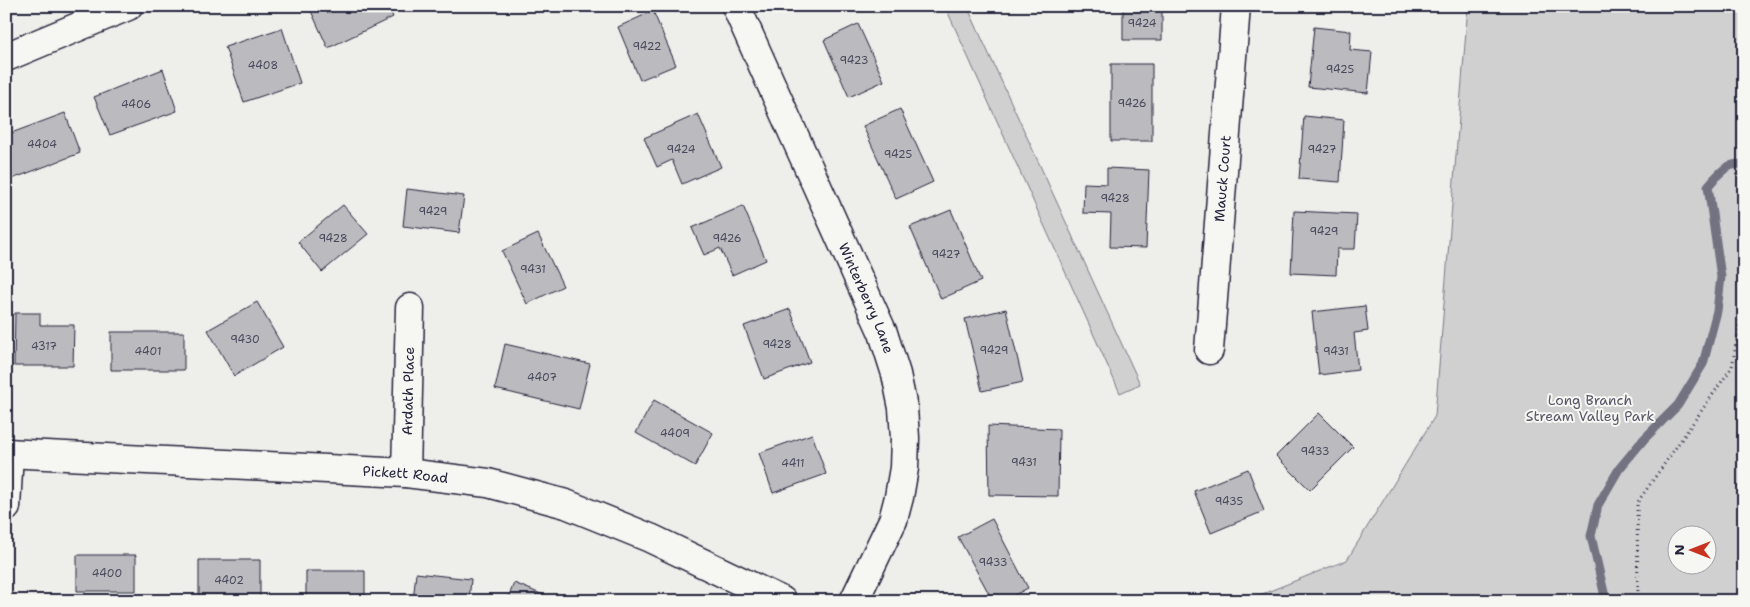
<svg xmlns="http://www.w3.org/2000/svg" width="1750" height="607" font-family="'Shantell Sans',sans-serif">
<style>
.green{fill:#d0d0d1;stroke:#797986;fill-rule:evenodd}
.lines{fill:none;stroke-linecap:round;stroke-linejoin:round}
.stream{stroke:#727281;stroke-width:9}
.building{fill:#bbbbbf;stroke:#22223b}
.minor-casing{stroke:#22223b;stroke-width:31}
.path{stroke:#22223b;stroke-width:3;stroke-dasharray:1 4;stroke-linecap:butt}
.minor{stroke:#f6f6f2;stroke-width:28}
.labels{text-anchor:middle;stroke-width:4;stroke-linejoin:round;paint-order:stroke}
.number-label{font-size:11px;fill:#48485c}
.street-label{font-size:14px;fill:#22223b;stroke:#f6f6f2}
.park-label{font-size:14px;fill:#565668;stroke:#f6f6f2}
</style>
<rect width="100%" height="100%" fill="#eeeeeb"/>
<filter id="ink" filterUnits="userSpaceOnUse"><feTurbulence type="fractalNoise" baseFrequency=".02" numOctaves="2"/><feDisplacementMap in="SourceGraphic" scale="10" xChannelSelector="R" yChannelSelector="G"/><feConvolveMatrix kernelMatrix="1 2 1 2 8 2 1 2 1" color-interpolation-filters="sRGB"/></filter>
<g filter="url(#ink)">
<path class="green" d="M945,6h22l173,378 -20,9z
M1468,6h276v595h-499l102,-41 88,-144zM1678,534h30v30h-30z"/>
<g class="lines">
<path class="stream" d="M1606,601l-15,-65 7,-31 21,-36 25,-30 34,-34 25,-41 14,-53 4,-34 -13,-91c10,-11 19,-25 36,-21"/>
</g>
<path class="building" d="M321,6h67l5,11 -65,31 -17,-37z
M1123,6h39v34h-39z
M653,11l23,54 -36,15 -22,-53z
M858,24l26,57 -35,16 -25,-57z
M1314,27l37,4 -1,19 22,2 -4,41 -60,-6z
M282,28l18,55 -56,19 -19,-55z
M1111,64h41v77h-41z
M163,69l14,42 -67,24 -16,-38z
M900,109l33,73 -37,17 -33,-73z
M65,113l15,40 -68,26 -6,-16v-28z
M698,114l23,53 -39,17 -10,-24 -15,7 -13,-29z
M1304,116l40,4 -4,62 -41,-3z
M1107,168l42,2 -3,78 -36,-1 1,-33 -28,-1 1,-30 23,1z
M407,189l57,7 -5,37 -56,-7z
M343,205l25,29 -46,38 -24,-30z
M743,206l23,54 -34,15 -12,-27 -16,7 -12,-27z
M951,210l30,71 -40,18 -31,-72z
M1294,211l63,3 -2,35h-18l-1,26 -45,-2z
M538,234l25,52 -36,18 -25,-53z
M257,302l26,45 -49,29 -26,-46z
M1365,306l3,25 -14,2 4,37 -39,5 -7,-63z
M790,309l20,53 -46,17 -20,-53z
M1006,309l17,73 -41,9 -17,-72z
M15,313h25v12h34l-1,41h-59z
M111,332h73v38h-73z
M505,344l85,20 -11,45 -84,-20z
M654,400l59,33 -18,33 -59,-33z
M1319,413l34,34 -43,43 -34,-34z
M988,426l71,3 -1,67 -69,-1z
M812,434l14,40 -53,19 -14,-40z
M1248,469l16,42 -53,22 -17,-42z
M992,519l36,69 -25,13h-10l-35,-64z
M77,555h59v36h-59z
M199,560h61v41h-61z
M306,571h59v30h-59z
M416,573l55,6 -2,22h-56z
M514,583l44,18h-51z"/>
<g class="lines">
<defs>
<g id="minor">
<path id="s1" d="M736,6l147,327 13,41 7,34 2,30 -1,30 -5,29 -6,23 -39,81"/>
<path d="M6,57l122,-51"/>
<path id="s2" d="M1209,350l27,-344"/>
<path id="s3" d="M6,453l400,20 82,10 78,21 84,34 132,63"/>
<path id="s4" d="M406,473l4,-165"/>
<path d="M6,507l3,-54"/>
</g>
</defs>
<use href="#minor" class="minor-casing"/>
<path class="path" d="M1638,601l-1,-98 95,-136 12,-68"/>
<use href="#minor" class="minor"/>
</g>
</g>
<g class="labels">
<g class="number-label">
<text x="1142" y="27">9424</text>
<text x="647" y="50">9422</text>
<text x="854" y="64">9423</text>
<text x="263" y="69">4408</text>
<text x="1340" y="73">9425</text>
<text x="1132" y="107">9426</text>
<text x="136" y="108">4406</text>
<text x="42" y="148">4404</text>
<text x="681" y="153">9424</text>
<text x="1322" y="153">9427</text>
<text x="898" y="158">9425</text>
<text x="1115" y="202">9428</text>
<text x="433" y="215">9429</text>
<text x="1324" y="235">9429</text>
<text x="333" y="242">9428</text>
<text x="727" y="242">9426</text>
<text x="946" y="258">9427</text>
<text x="533" y="273">9431</text>
<text x="245" y="343">9430</text>
<text x="777" y="348">9428</text>
<text x="44" y="350">4317</text>
<text x="994" y="354">9429</text>
<text x="148" y="355">4401</text>
<text x="1336" y="355">9431</text>
<text x="542" y="381">4407</text>
<text x="675" y="437">4409</text>
<text x="1315" y="455">9433</text>
<text x="1024" y="466">9431</text>
<text x="793" y="467">4411</text>
<text x="1229" y="505">9435</text>
<text x="993" y="566">9433</text>
<text x="107" y="577">4400</text>
<text x="229" y="584">4402</text>
</g>
<g class="street-label">
<text dy="5" stroke="none"><textPath href="#s2" startOffset="172">Mauck Court</textPath></text>
<text dy="5" stroke="none"><textPath href="#s1" startOffset="320">Winterberry Lane</textPath></text>
<text dy="5" stroke="none"><textPath href="#s4" startOffset="82">Ardath Place</textPath></text>
<text dy="5" stroke="none"><textPath href="#s3" startOffset="400">Pickett Road</textPath></text>
</g>
<g class="park-label">
<text x="1590" y="405">Long Branch<tspan x="1590" dy="16">Stream Valley Park</tspan></text>
</g>
</g>
<rect width="1750" height="607" fill="none" stroke="#f6f6f2" stroke-width="25"/>
<rect x="12" y="12" width="1725" height="582" fill="none" stroke="#22223b" stroke-width="2" filter="url(#ink)"/>
<g transform="translate(1692 550) rotate(270)"><circle r="24" fill="#f6f6f2" stroke="#a1a1a9"/>
<path d="M0-4L9 19L0 12L-9 19Z" fill="#c8321e"/>
<text y="-8" font-size="14" font-weight="bold" text-anchor="middle" fill="#22223b">N</text>
</g>
</svg>
